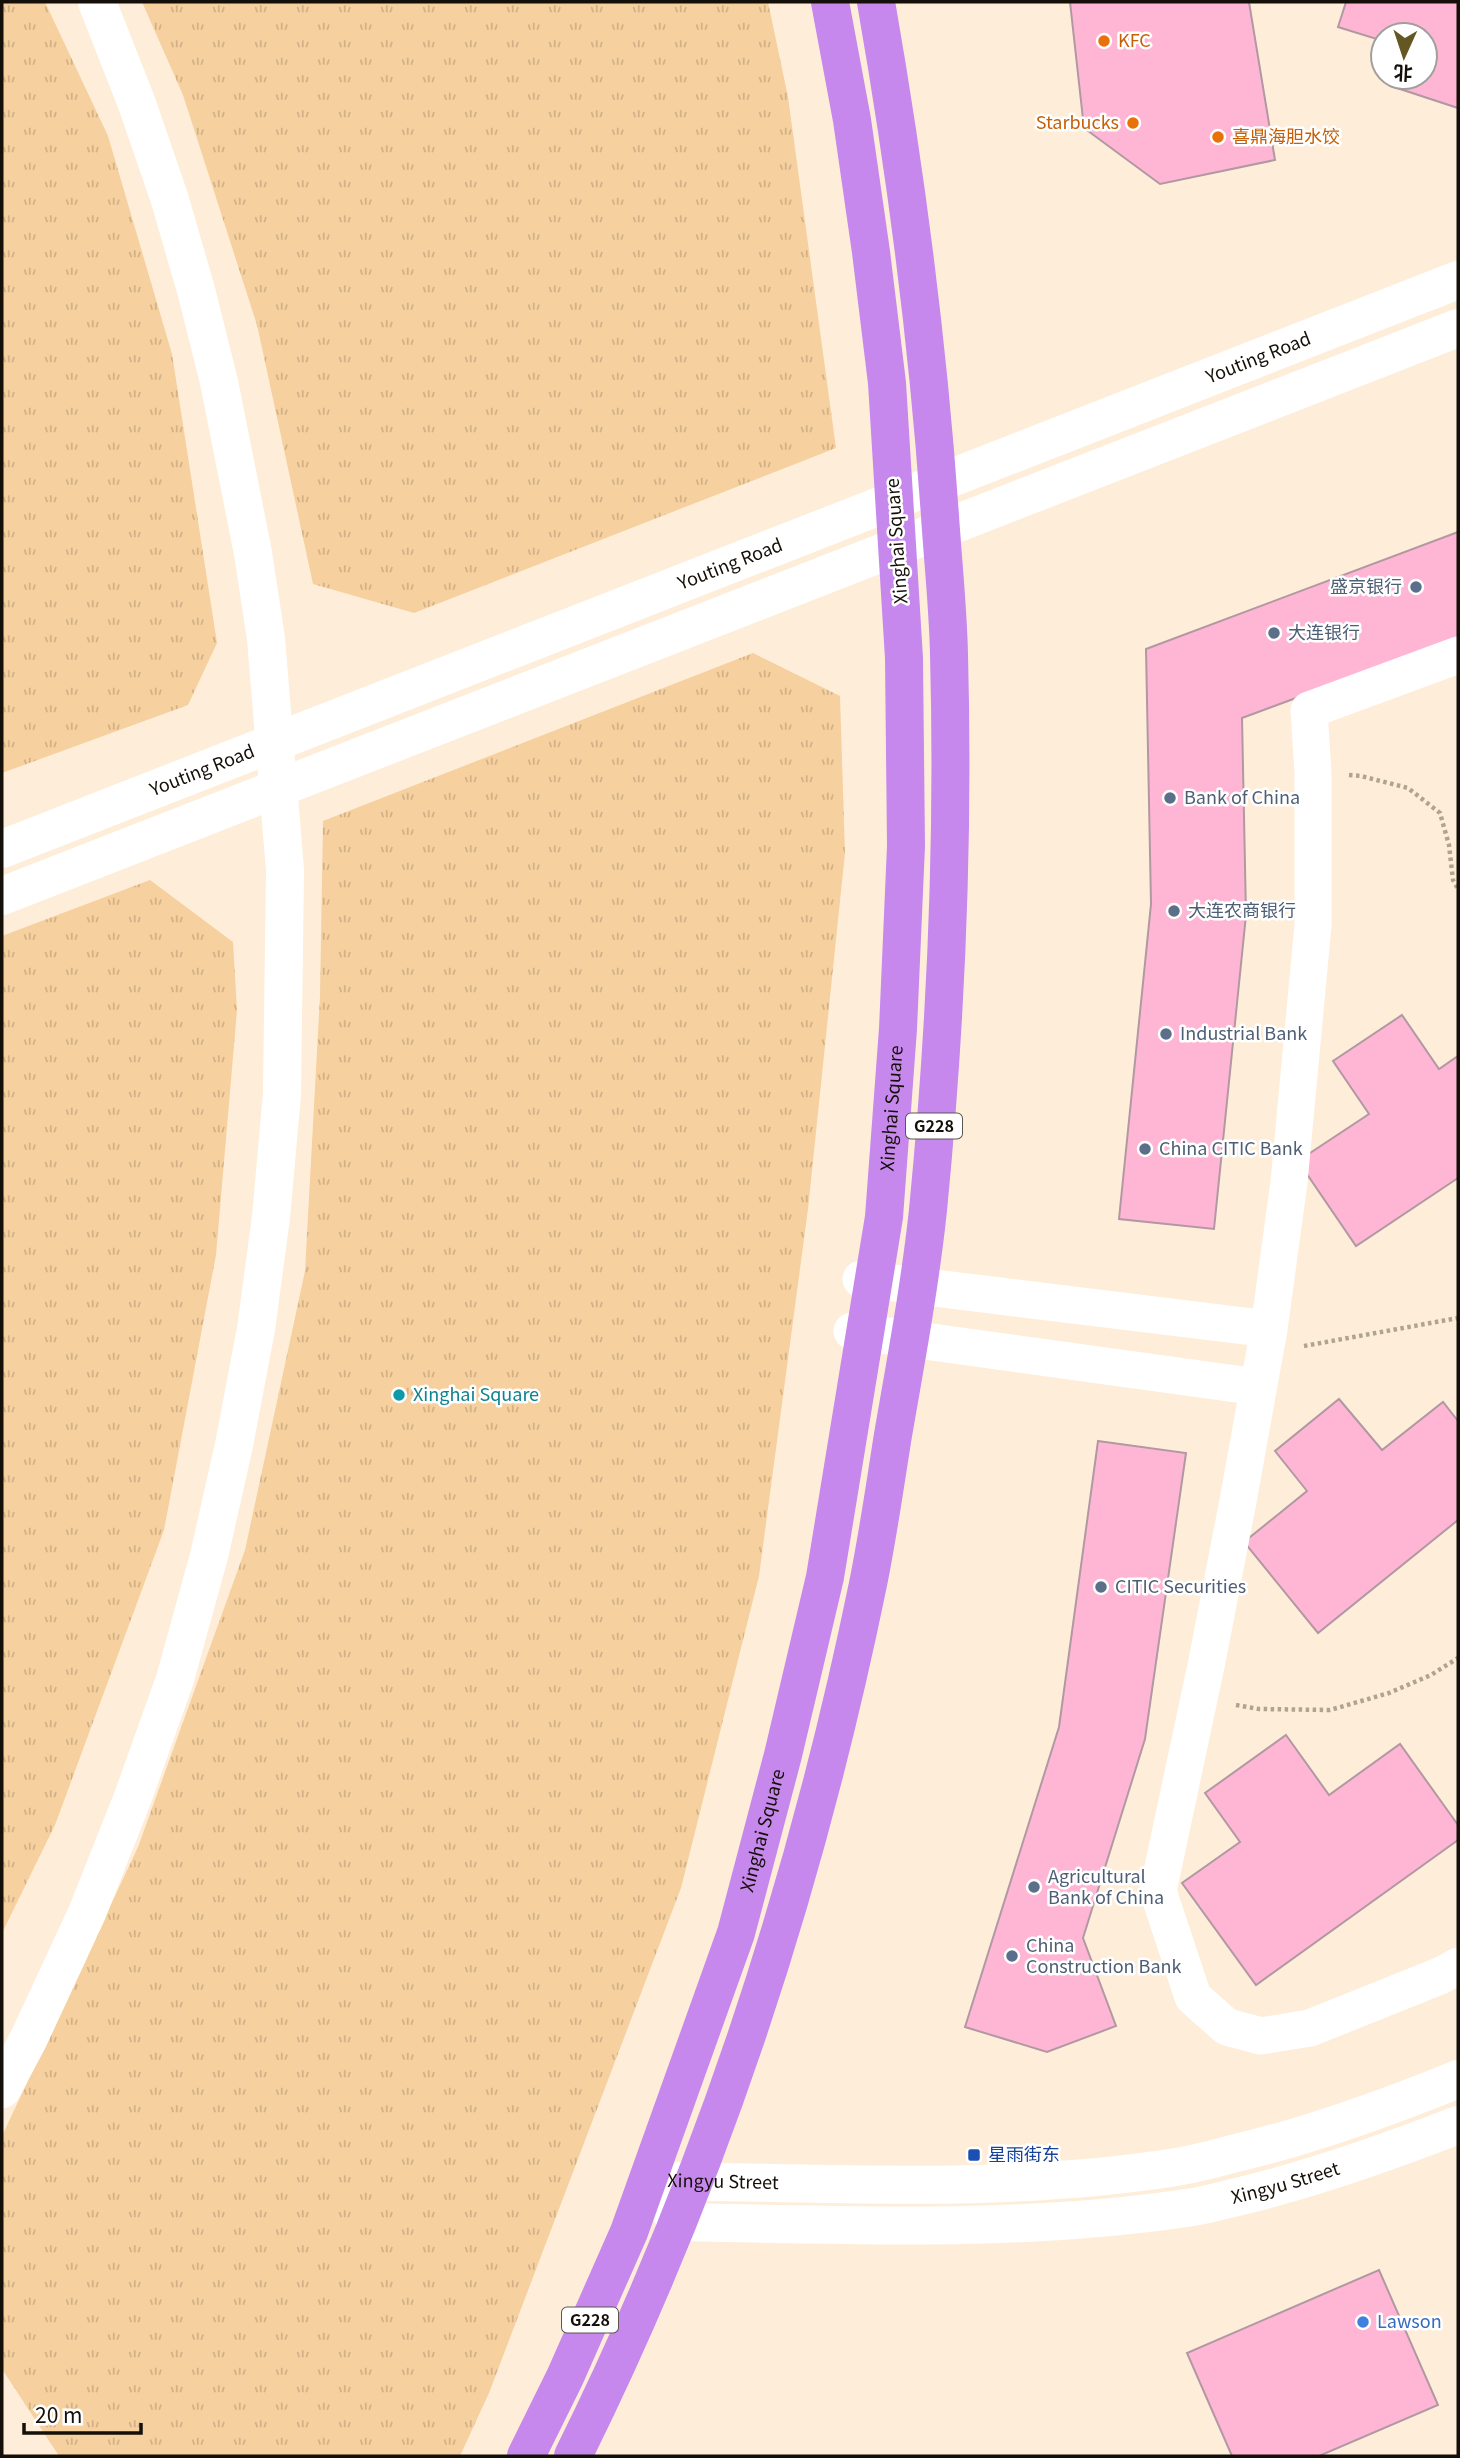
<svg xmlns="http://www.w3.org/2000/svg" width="1460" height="2458" font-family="Georgia,'Noto Sans SC',serif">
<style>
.grass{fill:url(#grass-tufts)}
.building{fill:#ffb6d5;stroke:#b198a2;stroke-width:2}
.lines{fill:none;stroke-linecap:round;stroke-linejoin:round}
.path{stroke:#afa392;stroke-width:4.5;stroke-dasharray:3.5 3.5;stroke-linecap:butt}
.street{stroke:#fff;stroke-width:37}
.secondary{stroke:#fff;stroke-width:38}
.highway{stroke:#c788ed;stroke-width:38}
.food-dot{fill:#e8710a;stroke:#fff;stroke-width:2.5}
.service-dot{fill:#5c6f8a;stroke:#fff;stroke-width:2.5}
.culture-dot{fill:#0f9aa8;stroke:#fff;stroke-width:2.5}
.transit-dot{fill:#1a4fb4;stroke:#fff;stroke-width:2.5}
.shop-dot{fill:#3f7fe0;stroke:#fff;stroke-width:2.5}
.labels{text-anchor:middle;stroke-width:5;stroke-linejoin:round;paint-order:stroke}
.shield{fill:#fff;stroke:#5a5752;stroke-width:2}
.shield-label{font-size:16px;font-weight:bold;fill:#140f08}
.food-label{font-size:18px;fill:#c56008;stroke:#fff;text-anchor:start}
.street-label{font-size:18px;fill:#140f08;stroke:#fff}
.service-label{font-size:18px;fill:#4e5e75;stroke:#fff;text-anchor:start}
.culture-label{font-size:18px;fill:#0d838f;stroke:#fff;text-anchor:start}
.transit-label{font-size:18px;fill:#164399;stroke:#fff;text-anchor:start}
.shop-label{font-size:18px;fill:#366cbe;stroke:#fff;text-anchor:start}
</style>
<defs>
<pattern id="grass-tufts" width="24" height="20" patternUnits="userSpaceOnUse" patternTransform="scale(1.75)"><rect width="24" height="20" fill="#f6d09e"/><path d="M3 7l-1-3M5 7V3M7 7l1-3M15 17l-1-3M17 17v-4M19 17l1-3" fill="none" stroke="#d2b187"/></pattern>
</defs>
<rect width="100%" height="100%" fill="#feeed9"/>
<path class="grass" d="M2,2h43l63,134 64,218 45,289 -29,62 -186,68z
M142,2h626l20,95 48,351 -422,165 -101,-29 -56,-259 -74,-230z
M753,653l87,43 5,157 -37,356 -49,367 -78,312 -192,505 -29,63h-401l-57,-87v-233l136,-289 107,-297 60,-279 15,-275 3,-175z
M150,880l83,62 4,68 -21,245 -52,275 -109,295 -53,108v-997z"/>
<path class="building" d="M1070,2h179l26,158 -115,24 -76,-56z
M1346,2h112v106l-67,-22 3,-9h31v-42h-42v6l-45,-14z
M1458,532v106l-216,80 4,197 -32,314 -95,-10 32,-315 -5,-255z
M1402,1015l37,54 19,-13v122l-102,68 -58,-85 71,-47 -36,-53z
M1339,1399l43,51 61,-48 15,19v99l-140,113 -74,-91 63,-51 -32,-40z
M1098,1441l88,12 -41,286 -62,199 33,88 -69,26 -82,-25 94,-300z
M1286,1735l43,60 71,-51 58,81v15l-202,145 -74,-102 58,-41 -35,-49z
M1379,2270l59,135 -119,51h-87l-45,-103z"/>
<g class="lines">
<path class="path" d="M1349,775l12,1 47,12 32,25 9,32 4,35 5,9
M1304,1346l154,-28
M1236,1705l23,4 71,1 59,-17 42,-18 27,-17"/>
<path class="street" d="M1458,655l-149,55 4,63v152l-24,257 -20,147 -31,172 -31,160 -49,230 35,106 34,30 34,9 49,-8 132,-53 16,-9
M861,1279l408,50
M852,1331l406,56"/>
<g class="secondary">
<path id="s1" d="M2,849l1456,-569"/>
<path d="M2,896l1456,-568"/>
<path d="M2,2089l27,-51 58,-125 46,-116 42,-118 34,-123 25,-111 22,-116 15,-112 11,-123 3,-224 -19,-231 -13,-86 -34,-171 -23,-92 -27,-93 -32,-93 -40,-102"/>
<path id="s2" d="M648,2181l30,41c169,3 340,11 508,-14 17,-2 34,-7 51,-11 76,-18 149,-44 221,-72"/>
<path id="s3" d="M663,2181c171,2 343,13 513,-14 19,-3 38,-8 56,-13 78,-18 152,-45 226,-75"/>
</g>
<g class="highway">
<path id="s4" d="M526,2456l39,-79 64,-145 107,-299 47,-178 42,-178 59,-360 14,-188 8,-183 -2,-188 -17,-275 -16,-131 -19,-132 -22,-118"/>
<path d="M573,2456c137,-276 233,-570 295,-872 10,-49 17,-99 25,-149 13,-75 27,-150 35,-225 18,-184 26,-370 21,-556 -1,-46 -6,-92 -9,-138 -12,-174 -34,-343 -64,-514"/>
</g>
</g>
<g class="food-dot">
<circle cx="1104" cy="41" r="7"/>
<circle cx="1133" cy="123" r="7"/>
<circle cx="1218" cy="137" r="7"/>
</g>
<g class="service-dot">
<circle cx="1416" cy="587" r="7"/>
<circle cx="1274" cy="633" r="7"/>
<circle cx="1170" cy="798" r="7"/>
<circle cx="1174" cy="911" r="7"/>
<circle cx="1166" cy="1034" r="7"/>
<circle cx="1145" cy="1149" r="7"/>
<circle cx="1101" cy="1587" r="7"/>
<circle cx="1034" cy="1887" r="7"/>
<circle cx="1012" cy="1956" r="7"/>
</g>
<circle class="culture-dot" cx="399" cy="1395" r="7"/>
<rect class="transit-dot" x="967" y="2148" width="14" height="14" rx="3.5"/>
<circle class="shop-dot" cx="1363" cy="2322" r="7"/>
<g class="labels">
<g class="shield">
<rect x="906" y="1113.5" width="56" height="25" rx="5"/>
<rect x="562" y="2307.5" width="56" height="25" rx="5"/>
</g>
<g class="shield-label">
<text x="934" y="1132">G228</text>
<text x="590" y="2326">G228</text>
</g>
<g class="food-label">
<text x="1118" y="47">KFC</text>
<text x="1119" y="129" text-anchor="end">Starbucks</text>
<text x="1232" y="143">喜鼎海胆水饺</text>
</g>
<g class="street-label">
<text dy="6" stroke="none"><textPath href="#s1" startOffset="1349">Youting Road</textPath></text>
<text transform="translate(897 541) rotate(-94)" y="6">Xinghai Square</text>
<text dy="6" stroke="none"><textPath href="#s1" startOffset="782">Youting Road</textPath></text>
<text dy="6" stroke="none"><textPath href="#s1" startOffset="215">Youting Road</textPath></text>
<text dy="6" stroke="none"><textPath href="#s4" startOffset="1405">Xinghai Square</textPath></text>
<text dy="6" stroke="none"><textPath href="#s4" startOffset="670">Xinghai Square</textPath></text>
<text dy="6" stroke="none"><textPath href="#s3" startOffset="60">Xingyu Street</textPath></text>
<text dy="6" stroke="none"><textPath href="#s2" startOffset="662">Xingyu Street</textPath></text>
</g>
<g class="service-label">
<text x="1402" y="593" text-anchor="end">盛京银行</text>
<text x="1288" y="639">大连银行</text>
<text x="1184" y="804">Bank of China</text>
<text x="1188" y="917">大连农商银行</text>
<text x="1180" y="1040">Industrial Bank</text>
<text x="1159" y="1155">China CITIC Bank</text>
<text x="1115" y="1593">CITIC Securities</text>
<text x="1048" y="1883">Agricultural<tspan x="1048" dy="21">Bank of China</tspan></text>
<text x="1026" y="1952">China<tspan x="1026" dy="21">Construction Bank</tspan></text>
</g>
<g class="culture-label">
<text x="413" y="1401">Xinghai Square</text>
</g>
<g class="transit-label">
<text x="988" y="2161">星雨街东</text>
</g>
<g class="shop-label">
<text x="1377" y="2328">Lawson</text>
</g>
</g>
<rect width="1460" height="2458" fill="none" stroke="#140f08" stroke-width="7"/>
<g transform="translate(1404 56) rotate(183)"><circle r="33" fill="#ffffff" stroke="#a19f9c" stroke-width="2"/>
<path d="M0-5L12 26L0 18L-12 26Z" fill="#655724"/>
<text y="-10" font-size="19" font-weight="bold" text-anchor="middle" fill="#140f08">北</text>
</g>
<path d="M24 2423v10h117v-10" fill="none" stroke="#140f08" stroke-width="3.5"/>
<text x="35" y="2423" font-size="21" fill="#140f08" stroke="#ffffff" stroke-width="5" paint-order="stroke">20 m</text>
</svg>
